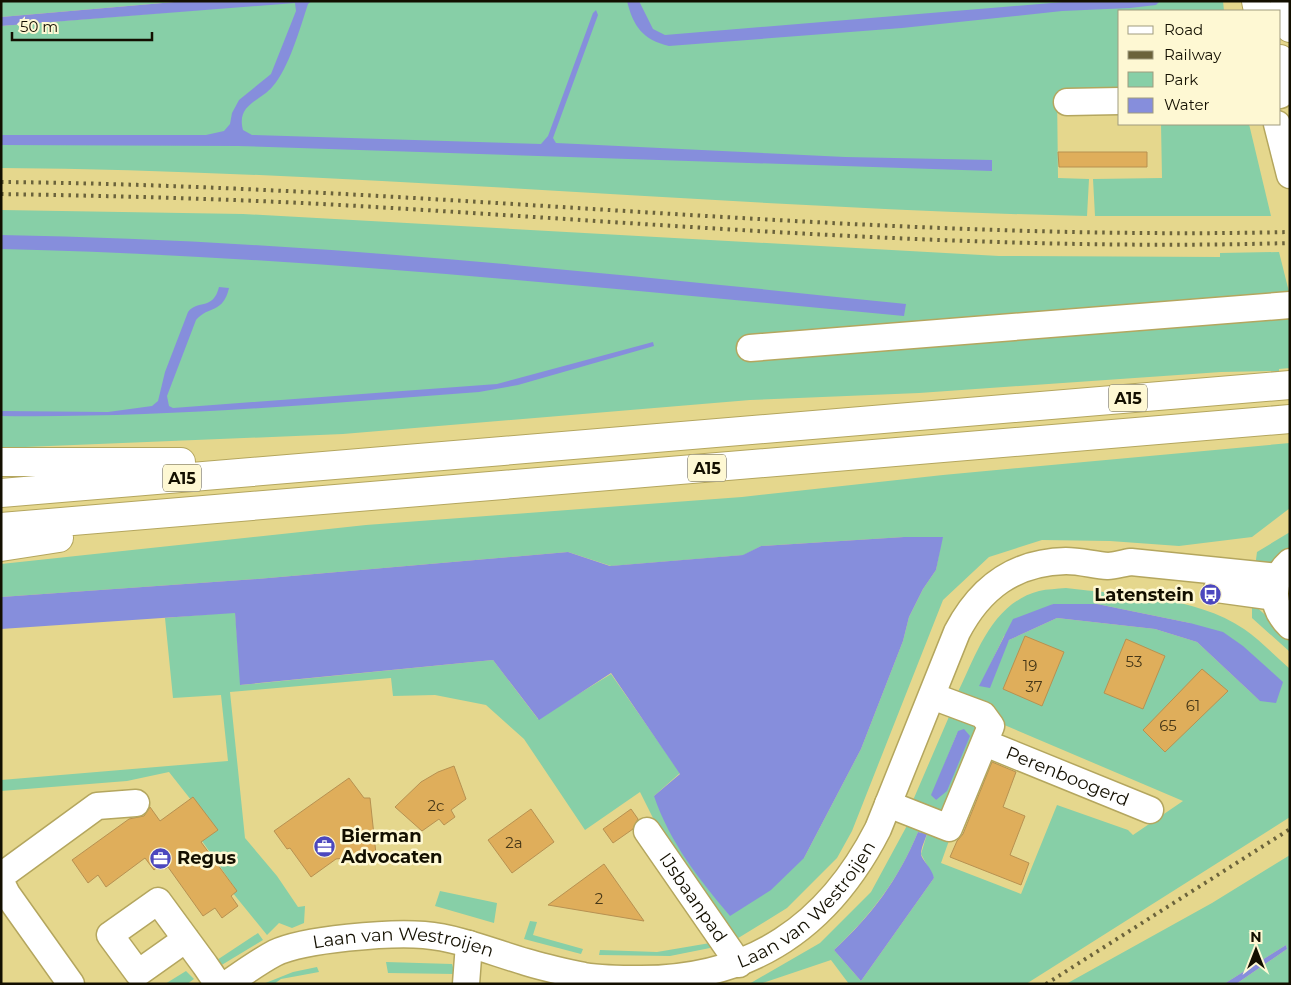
<svg xmlns="http://www.w3.org/2000/svg" width="1291" height="985" font-family="Montserrat,sans-serif">
<style>
.green{fill:#87cfa7;fill-rule:evenodd}
.water{fill:#868edc}
.building{fill:#dfae5b;stroke:#b79151}
.lines{fill:none;stroke-linecap:round;stroke-linejoin:round}
.minor-casing{stroke:#b4a65e;stroke-width:29}
.major-casing{stroke:#b4a65e;stroke-width:30}
.highway-casing{stroke:#b4a65e;stroke-width:30}
.minor{stroke:#fff;stroke-width:26}
.major{stroke:#fff;stroke-width:28}
.highway{stroke:#fff;stroke-width:28}
.rail{stroke:#6b633b;stroke-width:4;stroke-dasharray:2.5 5;stroke-linecap:butt}
.labels{text-anchor:middle;stroke-width:5;stroke-linejoin:round;paint-order:stroke}
.number-label{font-size:15px;fill:#463717}
.shield{fill:#fef8d3;stroke:#5a553f;stroke-width:1}
.shield-label{font-size:16px;font-weight:bold;fill:#130f00}
.poi-label{font-size:18px;font-weight:bold;fill:#130f00;stroke:#fef8d3;text-anchor:start}
.street-label{font-size:18px;fill:#130f00;stroke:#fef8d3}
</style>
<rect width="100%" height="100%" fill="#e5d78d"/>
<path class="green" d="M1,1h185l-185,16z
M303,1h920l1,10h-104v81h-63l1,86 31,1 -2,37c-362,-8 -723,-45 -1086,-48v-142z
M1161,124h88l22,92h-176l-2,-37 69,-1z
M1,210l242,4 756,42 221,1v-4l59,-1 11,44v72l-11,1v2l-58,1 -302,21 -169,7 -407,34 -342,14z
M1290,443v65l-38,29 -73,9 -69,-5 -68,-1 -53,17 -46,43 -91,231 -15,27 -50,50 -52,32 -71,-100 -24,-48 -55,38 -61,-91 -38,-34 -51,-10 -42,1 -2,-18 -161,14 15,146 32,38 21,31 7,-1 -1,17 -12,5 -13,-5 -12,12 -35,-43 3,-4 -33,-47 12,-12 -45,-57 -42,9 -126,10v-11l227,-19 -7,-66 -48,3 -8,-80 70,-6 6,73 252,-25 45,59 73,-45 69,99 -26,23 150,62 57,-109 42,-108 6,-24 14,-28 13,-19 6,-32 -38,-1 -143,9 -17,9 -133,11 -43,-14 -311,27 -256,18v-33l365,-39 376,-28 201,-22z
M1290,532v22l-18,12 -17,1 2,-15z
M1066,588c56,7 130,8 178,41 16,11 31,27 46,40v148l-264,167h-177l-18,-24 -71,24h-11l71,-41 51,-51 39,-72 41,15 -10,28 80,31 36,-89 71,25 5,5 50,-34 -181,-77 -46,-28c20,-39 34,-92 83,-105 8,-2 18,-2 27,-3zM1053,604h44l93,19 70,78 -63,-59 -42,-13 -98,-11 -48,22 -29,46 24,-50zM918,832l9,2 -6,20 13,24 -73,103 -27,-31c38,-36 64,-70 84,-118z
M1252,603l38,34v15l-38,-34z
M951,712l32,13 -41,87 -31,-7zM958,731l-22,69 -4,-5z
M1290,855v129h-54l51,-35 -1,-4 -62,39h-158l146,-81z
M440,891l57,12 -3,20 -59,-17z
M530,921l7,1 -4,13 50,14 -2,5 -57,-15z
M258,933l5,7 -43,26 -3,-6z
M710,943l10,3 -50,10 -71,-1 1,-5 57,2z
M386,962l66,2 3,10 -67,-1z
M317,967l2,5 -38,7 -7,5h-11l30,-12z
M186,971l8,8 -7,5h-22z"/>
<path class="water" d="M186,1h126l-4,3c-8,24 -19,64 -35,82 -13,16 -37,18 -30,44l9,5 289,9 7,-8 45,-123 3,-3 2,5 -45,123 3,5 289,14 147,3v11l-754,-25 -237,-1v-10h205l18,-4 6,-7 2,-11 7,-13 32,-26 25,-63 -1,-8 -294,23v-9z
M627,1h12l14,28 12,6 410,-34h85l-4,4 -26,3 -68,3 -160,17 -233,18c-26,-6 -36,-20 -42,-45z
M1,235c303,5 604,38 905,69l-2,12c-301,-28 -601,-60 -903,-67z
M219,287l10,1c-6,26 -20,17 -33,32l-29,76 2,10 4,2 324,-24 156,-42 1,4 -136,39 -39,7c-159,12 -318,26 -478,24v-5l107,1 44,-6 6,-5 7,-29 23,-60c10,-13 25,-1 31,-25z
M904,537h39l-7,33 -13,19 -14,28 -6,24 -42,108 -57,109 -33,32 -41,26c-31,-37 -60,-73 -76,-120l26,-22 -69,-101 -72,47 -46,-60 -253,25 -5,-72 -234,16v-32l256,-18 311,-27 42,14 133,-11 18,-9z
M1053,604h44l93,19 33,9 20,14 40,36 -7,21 -16,-2 -63,-59 -42,-13 -98,-11 -48,22 -19,48 -11,-2 34,-67z
M964,729l6,7 -23,55 -11,9 -5,-5 27,-64z
M918,832l9,2c-2,6 -6,14 -6,20 0,5 11,14 13,24l-73,103 -27,-31c38,-35 64,-70 84,-118z
M1286,945l1,4 -51,35h-12z"/>
<path class="building" d="M1058,152h89v15h-88z
M1025,636l39,16 -22,54 -39,-17z
M1126,639l39,17 -22,53 -39,-16z
M1202,669l26,22 -63,61 -22,-22z
M992,762l24,10 -13,35 22,9 -15,39 19,8 -8,22 -71,-28 7,-16 6,-7z
M454,766l12,33 -15,11 4,7 -11,8 -5,-6 -17,12 -27,-24 26,-25 17,-10z
M349,778l15,20h6l6,56 -40,5 -25,18 -21,-29 -3,1 -13,-18z
M193,797l25,33 -17,12 36,49 -6,5 7,10 -16,12 -7,-10 -12,8 -35,-49 -3,2 -4,-5 -7,6 -9,-12 -39,29 -8,-12 -10,8 -16,-23 57,-41 15,-3 6,-9 10,14z
M531,809l23,33 -42,31 -24,-33z
M631,809l7,10 -5,10 -20,14 -10,-14z
M604,864l40,57 -96,-16z"/>
<g class="lines">
<defs>
<g id="minor">
<path d="M1280,95l10,-14"/>
<path d="M1067,102l53,-1"/>
<path d="M1277,124l13,51"/>
<path d="M750,348l540,-43"/>
<path d="M1290,562c-20,18 -20,45 0,64"/>
<path d="M1217,589l58,8"/>
<path id="s1" d="M985,743l165,67"/>
<path d="M888,804l61,24 42,-102 -8,-11 -51,-19"/>
<path id="s2" d="M647,831l92,133"/>
<path d="M1,876l96,-70 39,-3"/>
<path d="M1,882l6,12 64,90"/>
<path d="M186,939l-48,34 -28,-38 48,-34 47,64 13,19"/>
<path id="s3" d="M227,984c16,-11 31,-22 48,-31 29,-14 116,-21 149,-18 35,3 68,17 102,27 19,6 39,10 58,14 19,3 38,3 57,3 110,0 187,-52 237,-150l79,-197c23,-44 57,-70 109,-71 14,0 28,4 42,5 7,0 15,-3 23,-4l147,15"/>
<path d="M466,984l3,-40"/>
</g>
<path id="major" d="M1256,1l2,10
M1280,13l10,15
M1280,59l10,10"/>
<path id="highway" d="M1,462h180
M1,493l1289,-108
M1,527l1289,-108
M1,547l58,-9"/>
</defs>
<use href="#minor" class="minor-casing"/>
<use href="#major" class="major-casing"/>
<use href="#highway" class="highway-casing"/>
<use href="#minor" class="minor"/>
<use href="#major" class="major"/>
<use href="#highway" class="highway"/>
<path class="rail" d="M1,182c430,4 858,60 1289,50
M1,194c119,2 238,5 357,12 310,18 620,46 932,37
M1046,984l244,-155"/>
</g>
<defs>
<symbol id="bus-disc" viewBox="-11 -11 22 22"><circle r="9.5" fill="#4c47be" stroke="#fef8d3"/><path d="M-5-6H5V4H4V6H2V4H-2V6H-4V4H-5ZM-3.5-4V0h7V-4ZM-3.5 1.2v1.5H-2V1.2ZM2 1.2v1.5H3.5V1.2Z" fill="#fff"/></symbol>
<symbol id="office-disc" viewBox="-11 -11 22 22"><circle r="9.5" fill="#4c47be" stroke="#fef8d3"/><path d="M-6-3h4V-5.5h4V-3h4V5H-6ZM-1-4.5V-3h2v-1.5ZM-6 0V1H6V0Z" fill="#fff"/></symbol>
</defs>
<g fill-rule="evenodd">
<use href="#bus-disc" x="1198" y="582" width="25" height="25"/>
<use href="#office-disc" x="312" y="834" width="25" height="25"/>
<use href="#office-disc" x="148" y="846" width="25" height="25"/>
</g>
<g class="labels">
<g class="number-label">
<text x="1134" y="667">53</text>
<text x="1030" y="671">19</text>
<text x="1034" y="692">37</text>
<text x="1193" y="711">61</text>
<text x="1168" y="731">65</text>
<text x="436" y="811">2c</text>
<text x="514" y="848">2a</text>
<text x="599" y="904">2</text>
</g>
<g class="shield">
<rect x="1109" y="384.5" width="38" height="27" rx="4"/>
<rect x="688" y="454.5" width="38" height="27" rx="4"/>
<rect x="163" y="464.5" width="38" height="27" rx="4"/>
</g>
<g class="shield-label">
<text x="1128" y="404">A15</text>
<text x="707" y="474">A15</text>
<text x="182" y="484">A15</text>
</g>
<g class="poi-label">
<text x="1194" y="601" text-anchor="end">Latenstein</text>
<text x="341" y="842">Bierman<tspan x="341" dy="21">Advocaten</tspan></text>
<text x="177" y="864">Regus</text>
</g>
<g class="street-label">
<text dy="6" stroke="none"><textPath href="#s1" startOffset="89">Perenboogerd</textPath></text>
<text dy="6" stroke="none"><textPath href="#s2" startOffset="81">IJsbaanpad</textPath></text>
<text dy="6" stroke="none"><textPath href="#s3" startOffset="621">Laan van Westroijen</textPath></text>
<text dy="6" stroke="none"><textPath href="#s3" startOffset="188">Laan van Westroijen</textPath></text>
</g>
</g>
<rect width="1291" height="985" fill="none" stroke="#130f00" stroke-width="5"/>
<rect x="1118" y="10" width="162" height="115" fill="#fef8d3" stroke="#a09b7f"/>
<rect x="1128" y="26" width="25" height="8" fill="#ffffff" stroke="#a09b7f"/>
<text x="1164" y="35" font-size="15" fill="#130f00">Road</text>
<rect x="1128" y="51" width="25" height="8" fill="#6b633b" stroke="#a09b7f"/>
<text x="1164" y="60" font-size="15" fill="#130f00">Railway</text>
<rect x="1128" y="72" width="25" height="15" fill="#87cfa7" stroke="#a09b7f"/>
<text x="1164" y="85" font-size="15" fill="#130f00">Park</text>
<rect x="1128" y="98" width="25" height="15" fill="#868edc" stroke="#a09b7f"/>
<text x="1164" y="110" font-size="15" fill="#130f00">Water</text>
<g transform="translate(1256 950)" stroke="#fef8d3" stroke-width="4" paint-order="stroke">
<path d="M0-4L9 19L0 12L-9 19Z" fill="#130f00"/>
<text y="-8" font-size="14" font-weight="bold" text-anchor="middle" fill="#130f00">N</text>
</g>
<path d="M12 32v8h140v-8" fill="none" stroke="#130f00" stroke-width="2.5"/>
<text x="20" y="32" font-size="15" fill="#130f00" stroke="#fef8d3" stroke-width="4" paint-order="stroke">50 m</text>
</svg>
